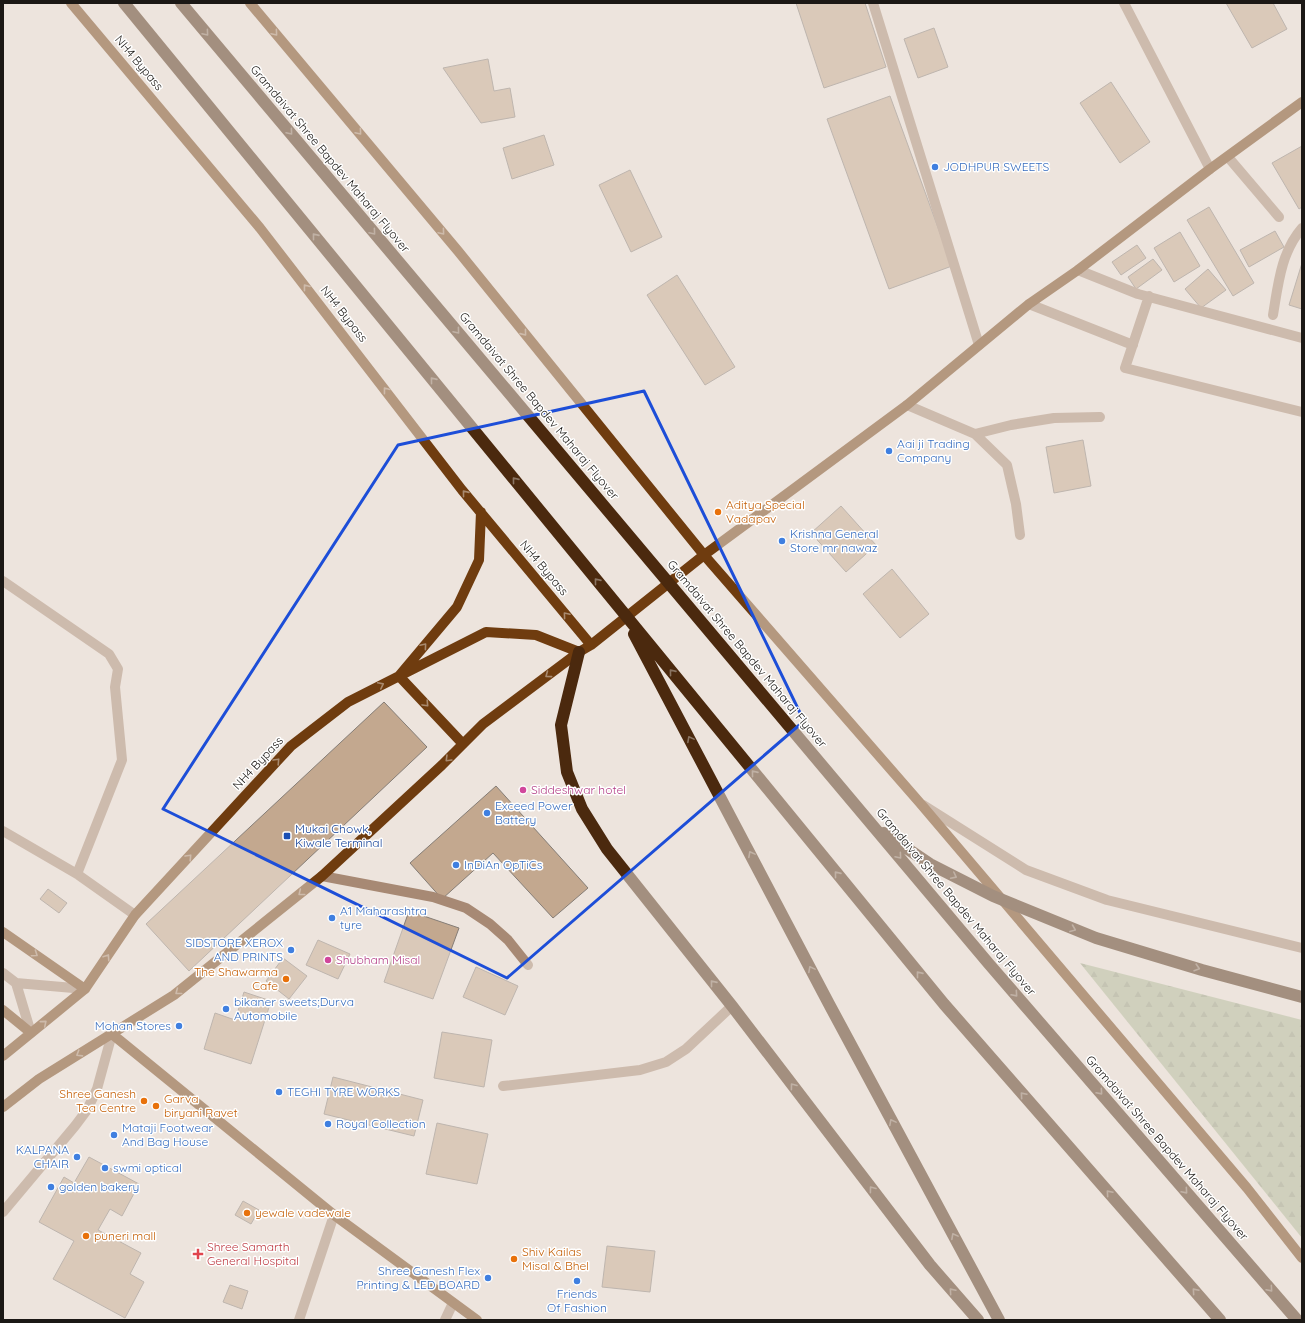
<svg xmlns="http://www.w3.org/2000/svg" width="1305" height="1323" font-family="Quicksand,sans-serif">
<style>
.forest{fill:url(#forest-firs)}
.building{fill:#c3a88f;stroke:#857d76}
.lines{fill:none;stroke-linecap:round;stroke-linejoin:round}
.minor{stroke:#a78974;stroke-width:10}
.major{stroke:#6f3c0f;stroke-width:10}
.highway{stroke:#4b290e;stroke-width:12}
.oneway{stroke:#8a7462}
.oneway2{stroke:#a98a6f}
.marked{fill:none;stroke:#1d4ed8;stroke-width:3;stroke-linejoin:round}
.shop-dot{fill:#3f7fe0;stroke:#fff;stroke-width:1.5}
.food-dot{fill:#e8710a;stroke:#fff;stroke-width:1.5}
.hotel-dot{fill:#d1479c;stroke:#fff;stroke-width:1.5}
.transit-dot{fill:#1a4fb4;stroke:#fff;stroke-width:1.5}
.health-dot{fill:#e0444e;stroke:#fff;stroke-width:1.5}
.labels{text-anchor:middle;stroke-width:3;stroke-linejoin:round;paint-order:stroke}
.street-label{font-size:12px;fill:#1b1815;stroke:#fff}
.shop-label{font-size:12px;fill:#366cbe;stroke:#fff;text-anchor:start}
.food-label{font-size:12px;fill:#c56008;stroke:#fff;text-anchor:start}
.hotel-label{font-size:12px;fill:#b23c85;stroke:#fff;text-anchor:start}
.transit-label{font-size:12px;fill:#164399;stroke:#fff;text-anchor:start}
.health-label{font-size:12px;fill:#be3a42;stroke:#fff;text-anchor:start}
</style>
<defs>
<pattern id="forest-firs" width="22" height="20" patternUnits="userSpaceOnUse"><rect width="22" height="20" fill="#aeb998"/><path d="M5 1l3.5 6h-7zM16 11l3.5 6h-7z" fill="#959e82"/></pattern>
</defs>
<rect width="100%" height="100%" fill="#ede4dd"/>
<path class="forest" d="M1080,963l222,57v218z"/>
<path class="building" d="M796,3h69l21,64 -62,21z
M1226,3h47l14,26 -35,19z
M934,28l14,39 -30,11 -14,-39z
M488,59l6,32 16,-3 5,29 -34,6 -38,-55z
M1111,82l39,60 -30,21 -40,-60z
M890,96l62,170 -63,23 -62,-170z
M544,135l10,30 -42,14 -9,-31z
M1302,146v61l-3,2 -27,-46z
M630,170l32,67 -31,15 -32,-67z
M1209,207l45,76 -21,13 -46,-76z
M1275,231l9,16 -35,20 -9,-17z
M1180,232l20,34 -26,16 -20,-34z
M1137,245l9,13 -25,17 -9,-13z
M1153,259l9,11 -26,19 -8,-12z
M1302,263v46l-13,-4z
M1208,269l18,21 -25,18 -16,-19z
M677,275l58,92 -30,18 -58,-90z
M1083,440l8,46 -37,7 -8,-46z
M841,506l35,39 -30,27 -35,-39z
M892,569l37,45 -29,24 -37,-44z
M384,702l43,45 -238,224 -43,-47z
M496,786l92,102 -35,30 -60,-65 -51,46 -32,-36z
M48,889l19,14 -8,10 -19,-14z
M409,911l50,17 -26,71 -49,-17z
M318,940l32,14 -12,25 -32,-14z
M283,958l24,18 -18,23 -23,-18z
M476,967l42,19 -13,29 -42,-18z
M244,992l27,9 -20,63 -47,-15 11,-36 20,7z
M442,1032l50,8 -8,47 -50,-9z
M333,1077l90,23 -9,36 -90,-22z
M437,1123l51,11 -11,50 -51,-10z
M89,1157l50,27 -17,32 -12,-7 -12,21 43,23 -11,21 14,8 -19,36 -72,-39 21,-38 -35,-19 25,-45 10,6z
M243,1201l16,9 -8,14 -16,-9z
M607,1246l48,5 -5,41 -48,-5z
M230,1285l18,6 -6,18 -19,-7z"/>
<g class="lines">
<path class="minor" d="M873,3l106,342
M1124,3l86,166
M1228,157l51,60
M1078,270l60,24 164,44
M1149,296l-24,72 177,44
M1029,304l104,41
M1273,315c5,-30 8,-63 29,-87
M907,405l68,29 32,31 9,39 4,31
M975,434l36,-9 43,-7 46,-1
M3,581l106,73 9,15 -3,18 7,73 -45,114
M923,805l103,65 81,30 195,48
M3,831l74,43 58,41
M322,876l111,21 33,11 24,16 18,16 20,25
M3,973l13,10 69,6
M16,983l15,50
M503,1086l137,-16 26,-8 20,-13 46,-43
M3,1212l72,-86 12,-16 10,-21 15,-55
M299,1320l35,-105
M445,1320l8,-17"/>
<path class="major" d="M71,3l189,225 202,262 129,155
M250,3l208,248 246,304 216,248 327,385 55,70
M463,744l-64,-68 58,-69 22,-47 2,-48
M3,932l82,57
M3,1010l28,23
M112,1034l222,181 143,105
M3,1056l82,-67 50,-74 156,-169 57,-44 138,-70 50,3 43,17
M3,1107l36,-28 135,-84 148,-119 120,-111 41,-41 96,-72 12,-7 113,-90 203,-150 122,-101 49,-34 132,-101 92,-67"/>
<path class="highway" d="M124,3l820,1001 276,316
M181,3l808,961 308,356
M634,634l195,370 170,316
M579,652l-18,73 6,47 15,37 25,40 125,157 198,259 48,55
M884,833l46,31 63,32 103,42 106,32 100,27"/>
</g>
<defs><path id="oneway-chevron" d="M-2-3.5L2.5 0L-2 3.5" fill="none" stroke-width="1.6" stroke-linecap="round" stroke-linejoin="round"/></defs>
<g class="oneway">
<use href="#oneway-chevron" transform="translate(206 33) rotate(50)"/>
<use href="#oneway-chevron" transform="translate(290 132) rotate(50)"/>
<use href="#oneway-chevron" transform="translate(373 232) rotate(50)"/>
<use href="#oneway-chevron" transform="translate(315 236) rotate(-129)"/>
<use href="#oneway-chevron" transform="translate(457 331) rotate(50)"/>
<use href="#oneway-chevron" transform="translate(433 380) rotate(-129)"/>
<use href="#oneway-chevron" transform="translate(515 480) rotate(-129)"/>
<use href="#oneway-chevron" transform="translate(597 581) rotate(-129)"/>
<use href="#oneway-chevron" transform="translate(672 672) rotate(-129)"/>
<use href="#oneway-chevron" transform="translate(690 739) rotate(-118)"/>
<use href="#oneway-chevron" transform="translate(754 773) rotate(-129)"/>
<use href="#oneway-chevron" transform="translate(751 854) rotate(-118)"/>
<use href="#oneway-chevron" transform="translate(899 856) rotate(50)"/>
<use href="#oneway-chevron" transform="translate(837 874) rotate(-129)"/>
<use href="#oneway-chevron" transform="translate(954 876) rotate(27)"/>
<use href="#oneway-chevron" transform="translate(1073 929) rotate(22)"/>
<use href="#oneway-chevron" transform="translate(1197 968) rotate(17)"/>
<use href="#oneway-chevron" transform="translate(811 969) rotate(-118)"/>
<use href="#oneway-chevron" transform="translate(919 974) rotate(-129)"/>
<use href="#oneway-chevron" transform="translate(713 983) rotate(-129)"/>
<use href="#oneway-chevron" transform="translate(1015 994) rotate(49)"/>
<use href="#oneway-chevron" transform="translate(793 1086) rotate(-127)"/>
<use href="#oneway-chevron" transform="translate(1100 1092) rotate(49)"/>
<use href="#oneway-chevron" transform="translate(1023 1095) rotate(-131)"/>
<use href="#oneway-chevron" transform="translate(892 1122) rotate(-118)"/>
<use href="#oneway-chevron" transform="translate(872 1189) rotate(-127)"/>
<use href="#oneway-chevron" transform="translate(1185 1191) rotate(49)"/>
<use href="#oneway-chevron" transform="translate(1109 1193) rotate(-131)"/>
<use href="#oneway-chevron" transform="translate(954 1236) rotate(-118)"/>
<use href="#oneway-chevron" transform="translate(1270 1289) rotate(49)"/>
<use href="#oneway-chevron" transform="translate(952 1291) rotate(-131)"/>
<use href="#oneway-chevron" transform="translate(1195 1291) rotate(-131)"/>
</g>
<g class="oneway2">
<use href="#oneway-chevron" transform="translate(275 33) rotate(50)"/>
<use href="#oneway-chevron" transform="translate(359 132) rotate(50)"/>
<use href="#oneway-chevron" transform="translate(442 232) rotate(50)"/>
<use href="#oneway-chevron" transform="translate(306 287) rotate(-128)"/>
<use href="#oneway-chevron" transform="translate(524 333) rotate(51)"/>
<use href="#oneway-chevron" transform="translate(386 390) rotate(-128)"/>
<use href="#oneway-chevron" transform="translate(465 493) rotate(-129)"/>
<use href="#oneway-chevron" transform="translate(566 615) rotate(-130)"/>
<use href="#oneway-chevron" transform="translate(424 646) rotate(-50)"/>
<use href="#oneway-chevron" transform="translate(548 675) rotate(143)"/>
<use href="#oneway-chevron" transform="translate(381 685) rotate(-27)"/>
<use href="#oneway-chevron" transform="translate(426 704) rotate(47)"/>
<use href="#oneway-chevron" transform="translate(448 759) rotate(135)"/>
<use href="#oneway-chevron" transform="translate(277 761) rotate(-47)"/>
<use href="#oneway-chevron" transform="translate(189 857) rotate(-47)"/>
<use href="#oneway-chevron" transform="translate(301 893) rotate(141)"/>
<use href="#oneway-chevron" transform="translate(35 954) rotate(35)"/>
<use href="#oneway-chevron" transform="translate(107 957) rotate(-56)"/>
<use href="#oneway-chevron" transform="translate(178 992) rotate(142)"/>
<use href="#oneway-chevron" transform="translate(44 1023) rotate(-40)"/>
<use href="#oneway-chevron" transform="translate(79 1054) rotate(148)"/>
</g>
<path d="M0 0H1305V1323H0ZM644,391l160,330 -297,257 -344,-169 235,-364z" fill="#ede4dd" fill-opacity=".55" fill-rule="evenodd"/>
<path class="marked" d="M644,391l160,330 -297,257 -344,-169 235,-364z"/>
<g class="shop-dot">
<circle cx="935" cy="167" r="4"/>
<circle cx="889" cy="451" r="4"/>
<circle cx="782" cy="541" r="4"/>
<circle cx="487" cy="813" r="4"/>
<circle cx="456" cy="865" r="4"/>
<circle cx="332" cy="918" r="4"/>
<circle cx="291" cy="950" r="4"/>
<circle cx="226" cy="1009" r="4"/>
<circle cx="179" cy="1026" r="4"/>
<circle cx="279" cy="1092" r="4"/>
<circle cx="328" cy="1124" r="4"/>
<circle cx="114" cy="1135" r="4"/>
<circle cx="77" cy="1157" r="4"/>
<circle cx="105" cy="1168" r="4"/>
<circle cx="51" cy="1187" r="4"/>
<circle cx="488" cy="1278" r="4"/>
<circle cx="577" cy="1281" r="4"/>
</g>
<g class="food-dot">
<circle cx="718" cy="512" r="4"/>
<circle cx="286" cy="979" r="4"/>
<circle cx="144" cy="1101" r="4"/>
<circle cx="156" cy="1106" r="4"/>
<circle cx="247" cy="1213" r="4"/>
<circle cx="86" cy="1236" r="4"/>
<circle cx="514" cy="1259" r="4"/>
</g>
<g class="hotel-dot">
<circle cx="523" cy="790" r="4"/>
<circle cx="328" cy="960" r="4"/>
</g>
<rect class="transit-dot" x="283" y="832" width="8" height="8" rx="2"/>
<path class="health-dot" d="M196 1248h4v4h4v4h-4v4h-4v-4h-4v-4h4z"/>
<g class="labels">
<g class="street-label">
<text transform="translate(139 63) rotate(50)" y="4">NH4 Bypass</text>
<text transform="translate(330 159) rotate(50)" y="4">Gramdaivat Shree Bapdev Maharaj Flyover</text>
<text transform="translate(344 314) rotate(52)" y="4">NH4 Bypass</text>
<text transform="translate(539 406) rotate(50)" y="4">Gramdaivat Shree Bapdev Maharaj Flyover</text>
<text transform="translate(544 568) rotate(50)" y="4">NH4 Bypass</text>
<text transform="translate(747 654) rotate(50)" y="4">Gramdaivat Shree Bapdev Maharaj Flyover</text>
<text transform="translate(258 763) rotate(-47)" y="4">NH4 Bypass</text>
<text transform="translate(956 902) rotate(50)" y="4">Gramdaivat Shree Bapdev Maharaj Flyover</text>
<text transform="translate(1167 1148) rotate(49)" y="4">Gramdaivat Shree Bapdev Maharaj Flyover</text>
</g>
<g class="shop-label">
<text x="943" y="171">JODHPUR SWEETS</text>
<text x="897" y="448">Aai ji Trading<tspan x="897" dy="14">Company</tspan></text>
<text x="790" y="538">Krishna General<tspan x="790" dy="14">Store mr nawaz</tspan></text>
<text x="495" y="810">Exceed Power<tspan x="495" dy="14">Battery</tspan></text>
<text x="464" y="869">InDiAn OpTiCs</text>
<text x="340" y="915">A1 Maharashtra<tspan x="340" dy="14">tyre</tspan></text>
<text x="283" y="947" text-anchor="end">SIDSTORE XEROX<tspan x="283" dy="14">AND PRINTS</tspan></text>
<text x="234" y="1006">bikaner sweets;Durva<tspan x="234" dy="14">Automobile</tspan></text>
<text x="171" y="1030" text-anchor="end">Mohan Stores</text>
<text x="287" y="1096">TEGHI TYRE WORKS</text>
<text x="336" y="1128">Royal Collection</text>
<text x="122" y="1132">Mataji Footwear<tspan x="122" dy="14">And Bag House</tspan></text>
<text x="69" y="1154" text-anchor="end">KALPANA<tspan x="69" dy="14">CHAIR</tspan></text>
<text x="113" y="1172">swmi optical</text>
<text x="59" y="1191">golden bakery</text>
<text x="480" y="1275" text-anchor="end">Shree Ganesh Flex<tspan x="480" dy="14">Printing &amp; LED BOARD</tspan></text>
<text x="577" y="1298" text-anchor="middle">Friends<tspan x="577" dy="14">Of Fashion</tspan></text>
</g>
<g class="food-label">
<text x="726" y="509">Aditya Special<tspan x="726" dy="14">Vadapav</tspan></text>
<text x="278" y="976" text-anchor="end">The Shawarma<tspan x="278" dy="14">Cafe</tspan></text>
<text x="136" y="1098" text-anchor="end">Shree Ganesh<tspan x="136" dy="14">Tea Centre</tspan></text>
<text x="164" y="1103">Garva<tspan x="164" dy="14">biryani Ravet</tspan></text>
<text x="255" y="1217">yewale vadewale</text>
<text x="94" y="1240">puneri mall</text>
<text x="522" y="1256">Shiv Kailas<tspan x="522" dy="14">Misal &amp; Bhel</tspan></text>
</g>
<g class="hotel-label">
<text x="531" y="794">Siddeshwar hotel</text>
<text x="336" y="964">Shubham Misal</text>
</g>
<g class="transit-label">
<text x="295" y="833">Mukai Chowk,<tspan x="295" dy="14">Kiwale Terminal</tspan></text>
</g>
<g class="health-label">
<text x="207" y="1251">Shree Samarth<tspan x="207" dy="14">General Hospital</tspan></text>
</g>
</g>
<rect width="1305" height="1323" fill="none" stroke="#1b1815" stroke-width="8"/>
</svg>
